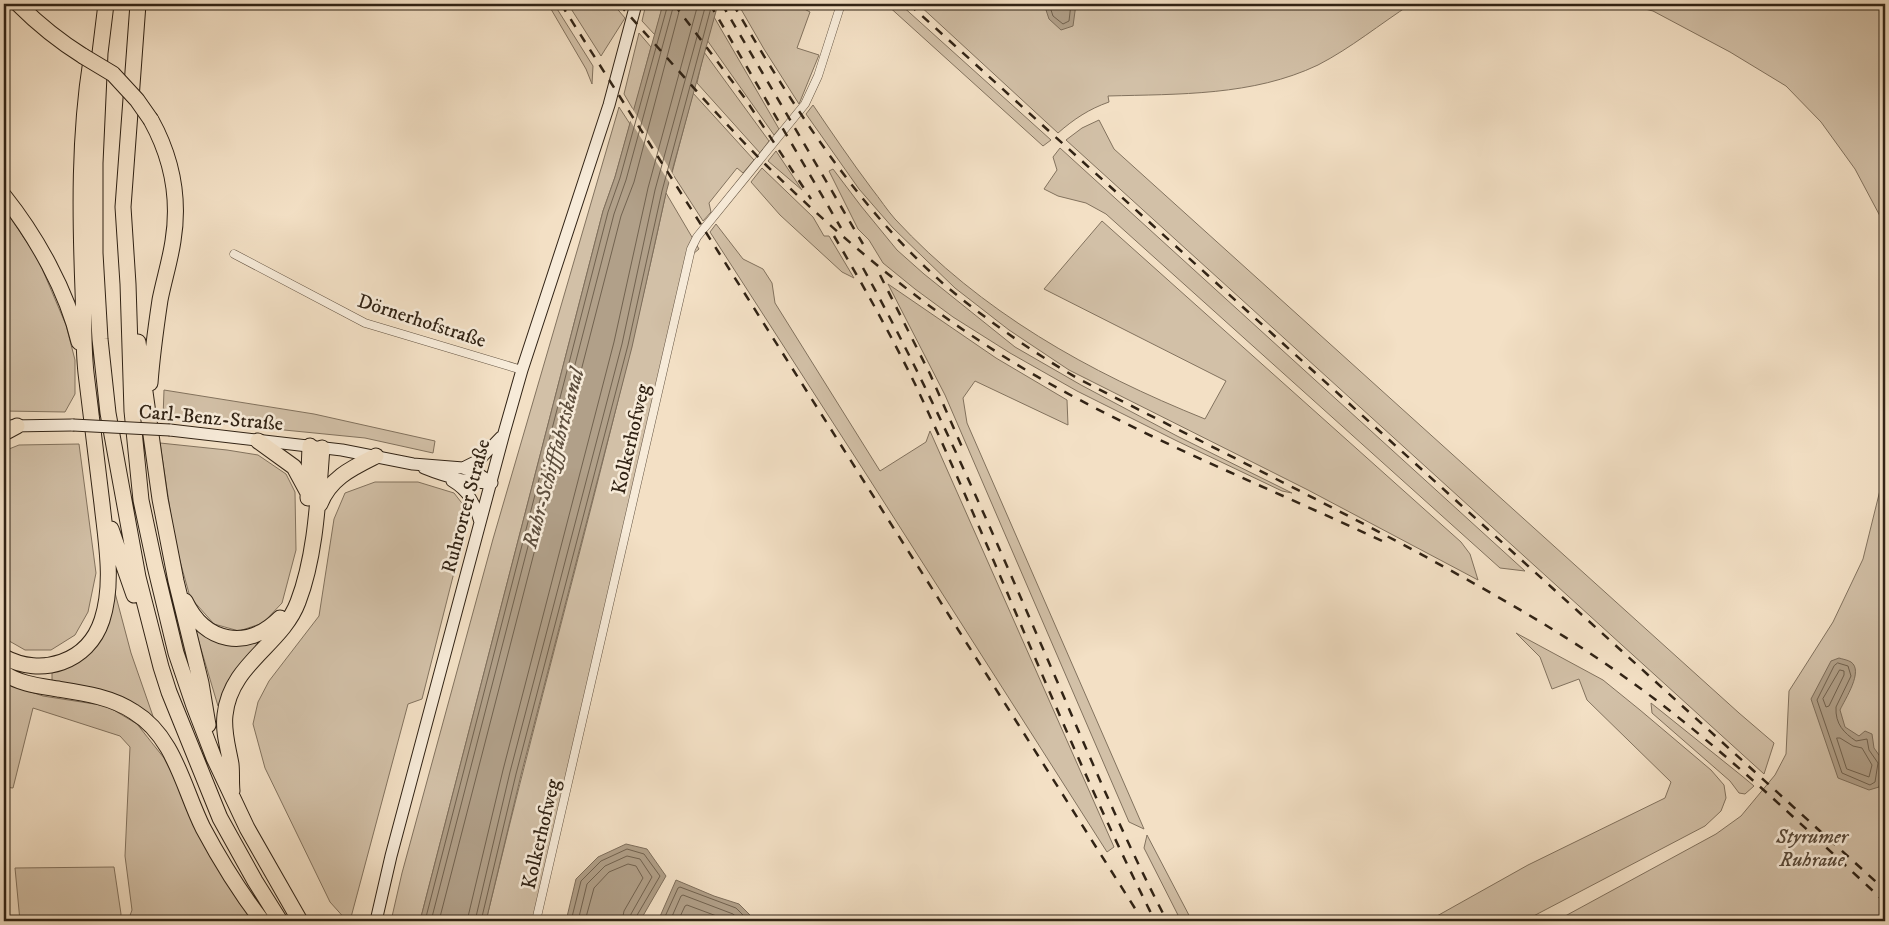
<svg xmlns="http://www.w3.org/2000/svg" width="1889" height="925" font-family="'IM FELL DW Pica',serif">
<style>
.green{fill:#d2c0a7;stroke:#82725e}
.water{fill:#b1a089;stroke:#7e6e5b}
.pier{fill:#f3e0c5}
.lines{fill:none;stroke-linecap:round;stroke-linejoin:round}
.shore{stroke:#71624f;stroke-width:1}
.minor-casing{stroke:#625241;stroke-width:9}
.secondary-casing{stroke:#312315;stroke-width:13}
.motorway-casing{stroke:#312315;stroke-width:17}
.minor{stroke:#f7ebd9;stroke-width:8}
.secondary{stroke:#f7ebd9;stroke-width:11}
.motorway{stroke:#f3e0c5;stroke-width:15}
.rail{stroke:#312315;stroke-width:2.5;stroke-dasharray:9 9;stroke-linecap:butt}
.secondary-bridge-casing{stroke:#312315;stroke-width:13;stroke-linecap:butt}
.motorway-bridge-casing{stroke:#312315;stroke-width:17;stroke-linecap:butt}
.secondary-bridge{stroke:#f7ebd9;stroke-width:11}
.motorway-bridge{stroke:#f3e0c5;stroke-width:15}
.labels{text-anchor:middle;stroke-width:5;stroke-linejoin:round;paint-order:stroke}
.street-label{font-size:20px;fill:#312315;stroke:#f7ebd9}
.park-label{font-size:20px;font-style:italic;fill:#594a3a;stroke:#f7ebd9}
.water-label{font-size:21px;font-style:italic;fill:#5e4f3e;stroke:#f7ebd9}
</style>
<rect width="100%" height="100%" fill="#f3e0c5"/>
<filter id="stains"><feTurbulence type="fractalNoise" baseFrequency=".004" numOctaves="4"/><feColorMatrix values="0 0 0 0 .2 0 0 0 0 .09 0 0 0 0 .02 0 0 0 .5 -.17"/></filter>
<radialGradient id="worn" r=".72"><stop offset=".6" stop-color="#630" stop-opacity="0"/><stop offset="1" stop-color="#630" stop-opacity=".3"/></radialGradient>
<path class="green" d="M548,4h6l39,62 -1,18 -6,-15z
M568,4h45l12,14 -24,38z
M646,4h17l-8,31 -13,-14z
M738,4h57l15,8 -13,36 22,7 -20,49 -35,-55z
M886,4h14l151,136 -8,6z
M918,4h493c-31,20 -60,44 -93,61 -65,31 -139,29 -210,31l1,6c-20,7 -35,17 -51,31z
M1625,4h260v234l-5,-22 -25,-47 -34,-47 -35,-36 -56,-34 -77,-41z
M714,17l65,112 -5,6 -67,-95z
M639,33l12,14 -17,64 -10,-17z
M704,52l65,89 -9,12 -63,-70z
M693,93l61,67 -11,13 -6,-5 -28,35 2,9 -8,9 -31,-48z
M813,105c19,28 38,56 59,84 8,10 15,21 23,30 86,93 193,153 310,200l21,-38 -182,-92 58,-68 359,321 9,12 8,26 -170,-90 -239,-120 -60,-40 -54,-42 -62,-60 -34,-39 -53,-75z
M619,107l11,17 -15,53 -12,34 -183,710h-29l11,-48 91,-334z
M1099,120l15,29 625,564 35,30 -10,31 -698,-634 16,-12z
M1060,148l465,423 -25,-3 -394,-354 -20,-11 -28,-7 -14,-7 13,-19 -4,-13z
M776,151l26,39 -34,-29z
M762,168l51,49 11,19h5l25,42 -12,-6 -62,-57 -29,-33z
M833,169l28,37 36,44 27,24 91,73 66,38 96,51 115,57 -10,-2 -105,-50 -100,-50 -67,-38 -57,-36 -38,-28 -32,-26 -14,-23 -11,-11 -29,-58z
M666,193l33,56 -6,5 -154,667h-53c58,-243 128,-484 180,-728z
M4,209l5,6 29,44 28,66 9,35v34l-10,18 -61,-1z
M716,224l27,35 20,10 9,14 3,20 105,168 46,-29 4,-11 184,416 -7,5 -239,-375 -158,-245z
M888,284l108,74 71,42 1,25 -93,-44 -12,17 4,25 177,406 -15,-7 -184,-427z
M164,390l150,24 121,27 -2,12 -68,-15 -202,-20z
M160,443l67,7 31,5 28,19 9,18 1,58 -14,53 -19,20 -24,8 -25,-7 -24,-27 -15,-54z
M79,444l17,129 -8,39 -13,23 -24,15h-26l-21,-12v-187l15,-6z
M1885,470v451h-329l160,-87 25,-18 34,-41 11,-21 3,-63 44,-69 30,-63z
M375,482h43l36,11 11,14 2,14 -45,178 -14,5 -58,217h-3l-17,-19 -65,-134 -12,-44 5,-22 11,-21 50,-65 15,-97 11,-26z
M114,589l17,64 24,69 -103,-41v-9l24,-8 17,-15 15,-24z
M193,622l17,15 63,-6 -46,58 -9,17z
M1516,633l87,47 37,30 71,60 13,15 2,13 -5,13 -16,15 -181,95h-96l100,-56 137,-67 6,-16 -84,-82 -8,-21 -27,10 -12,-32z
M4,683l39,13 64,10 30,18 27,34 70,136 20,27h-126l4,-11 -7,-54 5,-109 -10,-11 -87,-28 -20,80 -9,-1z
M1651,703l91,73 12,10 -9,8 -6,-1 -9,-12 -78,-68z
M1147,835l45,86h-11l-37,-73z
M114,867l7,47 -1,7h-100l-5,-53z"/>
<path class="water" d="M663,4h55l-52,189 -34,154 -111,428 -35,146h-66l183,-710 12,-34z
M1044,4h32l-3,22 -12,4 -12,-11z
M1839,658c3,1 9,2 12,4 13,9 -6,37 -11,48l5,17 14,9 6,-5 7,3 2,14 10,14 -5,25 -10,3 -31,-12 -27,-79 20,-38z
M626,844l21,5 19,27 -26,45h-74l10,-42 22,-22z
M676,880l38,16 25,8 17,17h-98z"/>
<path class="pier" d="M632,108l42,68 -3,9 -42,-66z"/>
<g class="lines">
<path class="shore" d="M1049,4l4,12 10,8 6,-3 2,-17
M1838,663l10,3 3,10 -15,31c-1,17 8,26 20,34l11,-2 2,11 9,13 -3,19 -5,3 -28,-12 -25,-73 17,-34z
M1840,670l4,1v4l-15,31 -3,1 -3,-8z
M1837,738h3l13,8 9,2 10,17 -3,12 -22,-8z
M425,921l183,-709 12,-34 48,-174
M431,921l183,-707 12,-34 48,-176
M439,921l182,-705 13,-34 47,-178
M467,921l36,-151 111,-428 34,-154 50,-184
M475,921l35,-149 112,-428 33,-154 51,-186
M481,921l35,-147 112,-429 34,-154 50,-187
M571,921l10,-40 20,-20 26,-12 17,5 16,22 -24,41v4
M578,921l9,-37 18,-18 22,-10 13,3 12,18 -21,37 -1,7
M585,921l9,-33 15,-16 19,-8 8,2 7,12 -19,33 -2,10
M663,921l15,-33 2,-1 56,21 13,13
M670,921l11,-25 2,-1 50,19 8,7
M678,921l7,-15 2,-1 43,16"/>
<defs>
<path id="minor" d="M234,254l131,69 157,47
M536,921l155,-672 6,-12 108,-133 13,-28 23,-72"/>
<path id="secondary" d="M10,426l63,-1
M170,430l172,20 71,14 50,4 14,5 15,10
M424,468c22,9 43,15 68,15
M463,468l16,-8 22,-23
M452,481c17,10 23,23 28,41
M376,921l15,-65 113,-423 18,-63 87,-265 27,-101"/>
<path id="motorway" d="M18,4c20,20 41,37 65,52
M106,4l-6,49 -5,110v90l5,86 8,74 30,164 23,90 8,25 51,126 35,63 25,40
M138,4l-15,203 5,77 4,127 9,89 14,66 21,87 18,53 20,52 33,70 53,93
M4,196c32,40 63,95 75,146
M138,342l22,157 16,82 25,102 7,42
M150,383c2,-27 6,-56 10,-83 4,-20 10,-39 13,-59 7,-43 -1,-83 -22,-121
M4,433l13,-7
M258,441l36,26 13,24
M308,498l2,-52
M320,504c10,-26 32,-36 56,-48
M111,529l23,66
M185,601c20,42 62,50 95,17
M4,657c37,20 84,6 98,-37 12,-37 4,-78 0,-116 -5,-44 -11,-87 -16,-131 -3,-28 -2,-56 -3,-83 -3,-77 -4,-154 8,-230
M4,673c15,11 36,13 54,16 26,4 54,8 76,23 41,25 49,76 69,116 17,32 37,64 59,93
M232,791c-1,-9 0,-18 -1,-27 -3,-17 -8,-32 -6,-49 5,-51 57,-70 73,-113 18,-47 20,-104 24,-154"/>
</defs>
<use href="#minor" class="minor-casing"/>
<use href="#secondary" class="secondary-casing"/>
<use href="#motorway" class="motorway-casing"/>
<use href="#minor" class="minor"/>
<use href="#secondary" class="secondary"/>
<use href="#motorway" class="motorway"/>
<path class="rail" d="M561,4l582,917
M619,4c49,54 96,110 147,161 80,79 168,151 265,208 112,65 234,113 351,168
M674,4l70,93 67,102
M710,4l131,224
M722,4l141,240
M733,4c59,101 125,205 214,283 41,34 84,64 130,91 112,58 226,113 338,173 68,37 137,75 201,120 97,67 182,151 269,231
M909,4l976,886
M834,236c29,49 57,99 82,150 83,177 151,361 239,535
M863,268c74,133 133,273 194,413 35,81 69,162 110,240
M880,275l50,99 32,73"/>
<defs>
<path id="secondary-bridge" d="M73,425l97,5"/>
<path id="motorway-bridge" d="M83,56l30,18 24,26 14,20"/>
</defs>
<use href="#secondary-bridge" class="secondary-bridge-casing"/>
<use href="#motorway-bridge" class="motorway-bridge-casing"/>
<use href="#secondary-bridge" class="secondary-bridge"/>
<use href="#motorway-bridge" class="motorway-bridge"/>
</g>
<g class="labels">
<g class="street-label">
<text transform="translate(422 320) rotate(18)" y="7">Dörnerhofstraße</text>
<text transform="translate(211 417) rotate(5)" y="7">Carl-Benz-Straße</text>
<text transform="translate(630 439) rotate(-77)" y="7">Kolkerhofweg</text>
<text transform="translate(465 506) rotate(-75)" y="7">Ruhrorter Straße</text>
<text transform="translate(540 834) rotate(-77)" y="7">Kolkerhofweg</text>
</g>
<g class="park-label">
<text x="1812" y="843">Styrumer<tspan x="1812" dy="23">Ruhraue</tspan></text>
</g>
<g class="water-label">
<text transform="translate(553 458) rotate(-75)" y="7">Ruhr-Schifffahrtskanal</text>
</g>
</g>
<rect width="1889" height="925" fill="none" stroke="#f3e0c5" stroke-width="20"/>
<rect x="5" y="5" width="1879" height="915" fill="none" stroke="#312315" stroke-width="2.5"/>
<rect x="10" y="10" width="1869" height="905" fill="none" stroke="#312315"/>
<rect width="100%" height="100%" filter="url(#stains)"/>
<rect width="100%" height="100%" fill="url(#worn)"/>
</svg>
